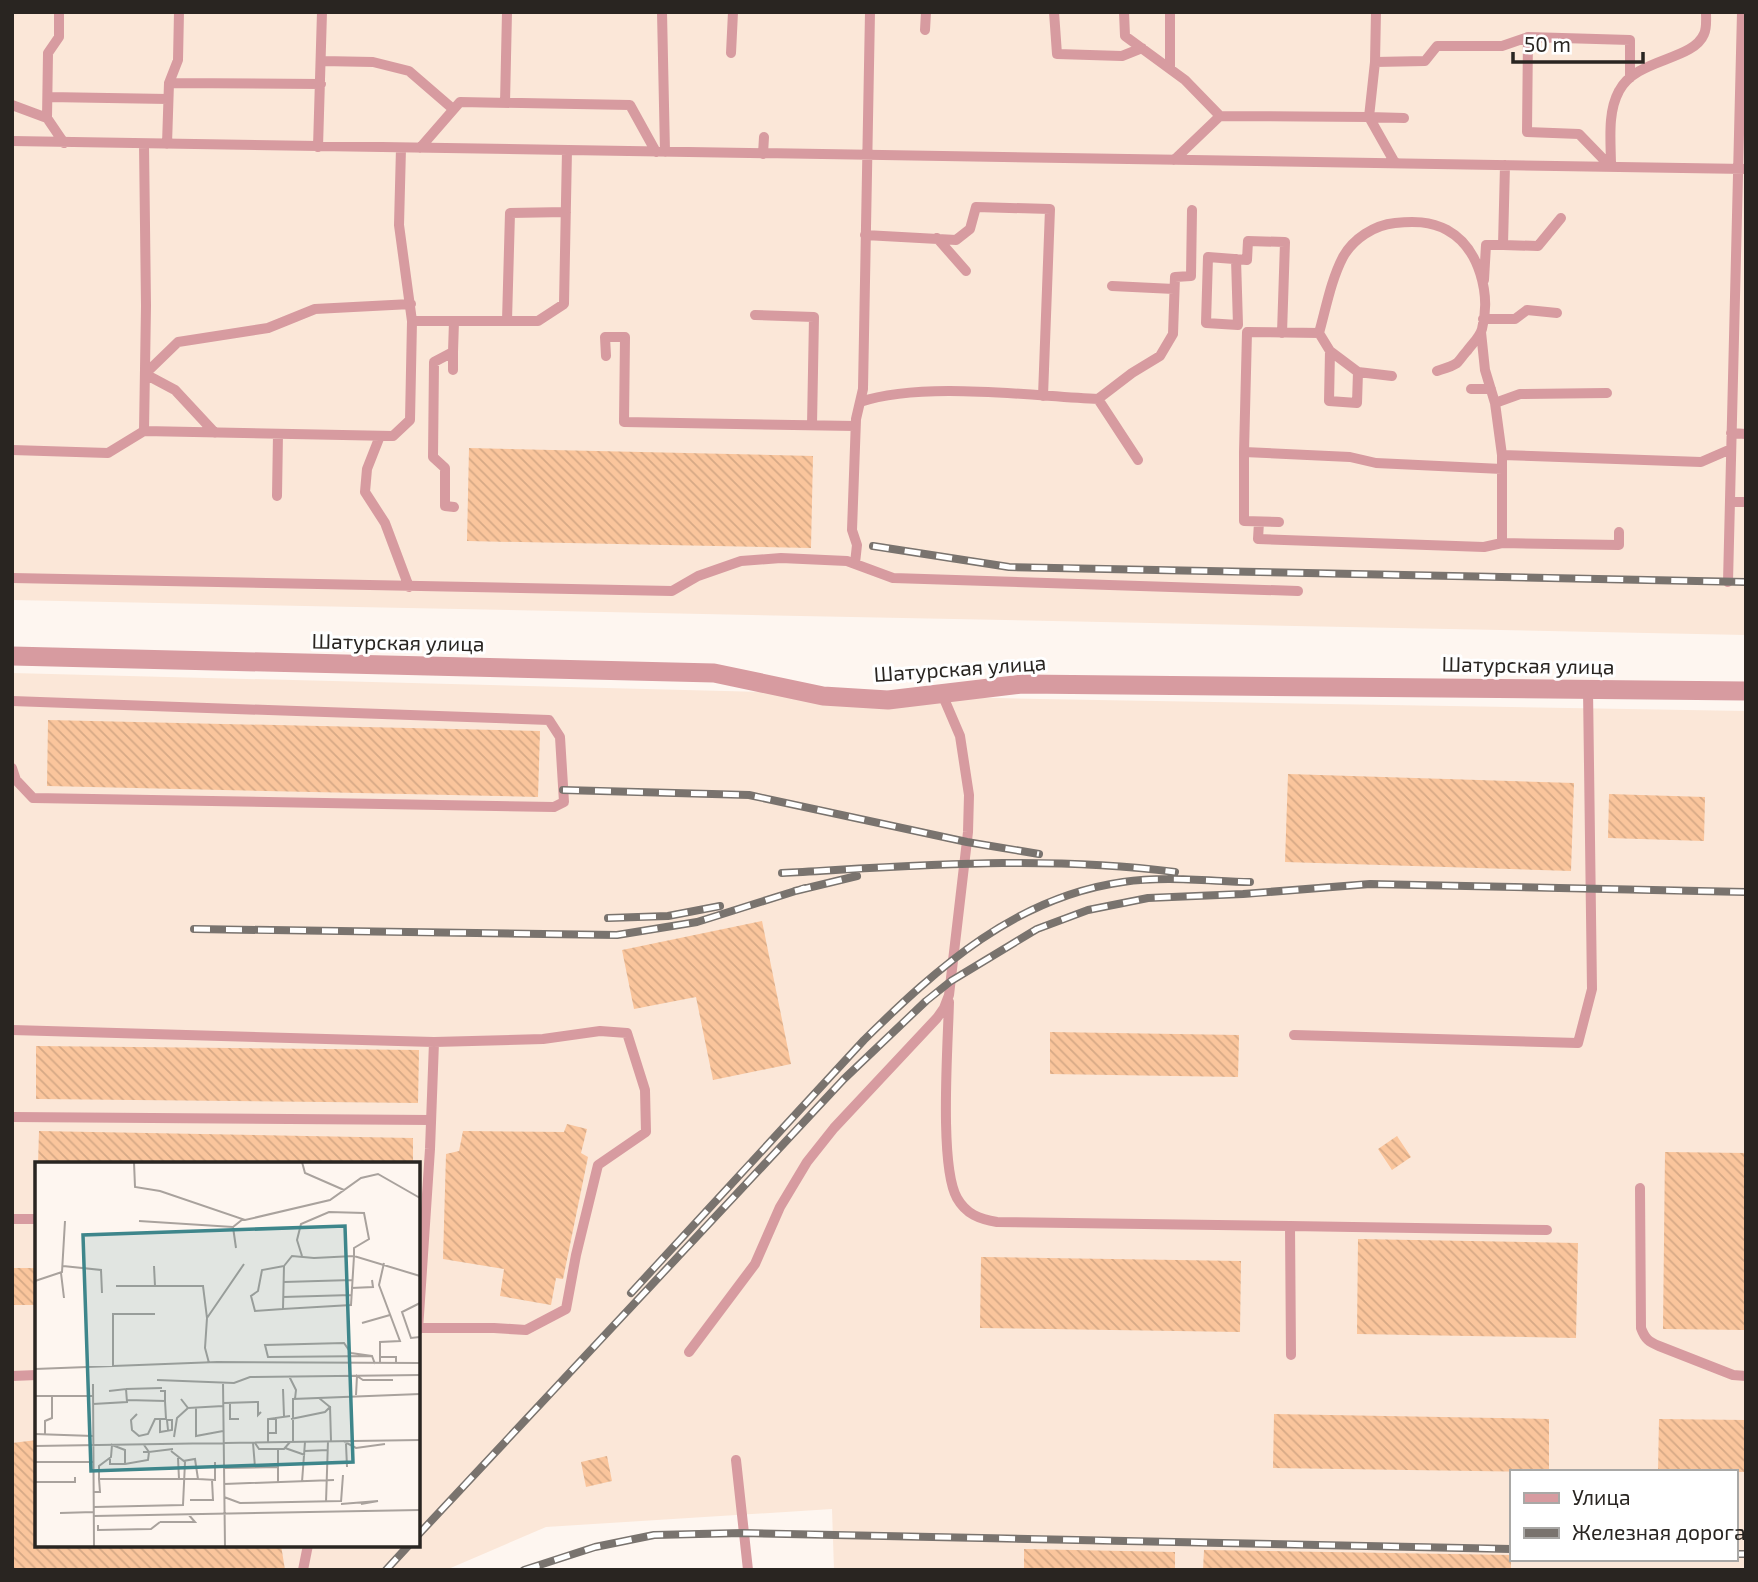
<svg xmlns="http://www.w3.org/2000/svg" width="1758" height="1582" font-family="'Exo 2',sans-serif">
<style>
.built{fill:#fbe7d8;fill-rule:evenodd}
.building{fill:url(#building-back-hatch)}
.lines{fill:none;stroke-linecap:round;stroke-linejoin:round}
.service{stroke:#d79ba0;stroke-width:10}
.minor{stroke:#d79ba0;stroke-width:19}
.rail-casing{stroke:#79736e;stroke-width:8}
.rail{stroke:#fff;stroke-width:5;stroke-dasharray:16;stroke-linecap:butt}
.labels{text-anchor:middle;stroke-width:6;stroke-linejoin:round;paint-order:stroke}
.street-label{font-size:21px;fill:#292521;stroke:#fff}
.inset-road{fill:none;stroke:#a9a29d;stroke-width:2}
.view{fill:#3e868b;fill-opacity:0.15;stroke:#3e868b;stroke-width:3.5}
.inset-edge{fill:none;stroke:#292521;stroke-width:3.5}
</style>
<defs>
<pattern id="building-back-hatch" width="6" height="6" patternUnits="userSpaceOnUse" patternTransform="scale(1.75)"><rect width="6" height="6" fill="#fac59c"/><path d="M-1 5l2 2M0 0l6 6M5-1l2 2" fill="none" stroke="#d6a986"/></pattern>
</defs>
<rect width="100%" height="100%" fill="#fef6f0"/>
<path class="built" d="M12,12h1734v623l-1734,-35z
M12,673l1028,26 706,12v859h-912l-2,-61 -286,18 -100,43h-434zM37,1164h381v381h-381zM1511,1472h224v87h-224z"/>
<path class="building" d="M469,448l344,8 -2,92 -344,-7z
M48,720l492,11 -2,66 -491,-11z
M1288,774l286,9 -3,88 -286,-9z
M1609,794l96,3 -1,44 -96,-3z
M762,921l29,143 -78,16 -17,-83 -62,12 -12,-59z
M1050,1032l189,3 -1,42 -188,-3z
M36,1046l383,4 -1,53 -382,-4z
M567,1124l20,5 -6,24 7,4 -25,122 -7,-1 -5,27 -51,-9 4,-27 -61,-10 3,-105 13,-3 4,-20 101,1z
M39,1131l374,7v26h-375z
M1397,1136l14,21 -19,13 -14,-21z
M1665,1152l81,1v177l-83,-1z
M1358,1239l220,4 -2,95 -219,-4z
M981,1257l260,4 -1,71 -260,-4z
M12,1268h25v37h-25z
M1274,1414l275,5v53l-276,-4z
M1659,1419l87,1v52h-88z
M37,1440v105h244l4,25h-273v-127z
M607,1456l5,25 -26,6 -5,-25z
M1024,1549l151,3v18h-151z
M1204,1550l307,5v15h-308z"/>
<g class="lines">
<path class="service" d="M662,12l3,140
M1054,12l3,42 65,2 20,-8
M1124,12l1,24 60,44 35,36
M925,30l1,-18
M731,53l2,-41
M322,61l51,1 36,9 44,38
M1375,62l1,-50
M1170,69v-57
M169,83l152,1
M48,97l120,2
M505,103l2,-91
M12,105l35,13 17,25
M47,118l1,-65 11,-16v-25
M1404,118l-35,-1 6,-55 50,-1 12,-15h65l26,-9
M12,141l1734,28
M144,144l2,162 -2,125
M167,144l2,-61 9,-23 1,-48
M318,147l4,-135
M420,148l40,-46 170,3 26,47
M763,154l1,-17
M1174,160l46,-44 149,1 26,46
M1611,167l-32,-33 -52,-2 1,-95 102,3v38
M1611,167c0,-25 -4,-54 8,-76 17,-33 74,-30 85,-57 3,-6 2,-15 2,-22
M865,235l91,5 14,-11 6,-22 74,2 -7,187
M937,238l29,33
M1503,245l35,1 23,-28
M1236,259l2,66 -32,-2 2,-66 39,3 1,-19 37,1 -3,91
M1484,280l2,-35h17l2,-80
M1112,286l62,3
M755,315l59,2 -2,108
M1483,319h32l12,-9 30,3
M412,321h126l26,-17 3,-154
M507,321l3,-108 56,-1
M1481,332l4,38 10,33 7,52
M1319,333l11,18 -1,50 28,2 1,-31 34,4
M1330,351l28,21
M453,352v18
M606,356l-1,-19h20l-1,85 231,4
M1471,389h20
M1098,399l34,-26 28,-17 13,-22 2,-57 16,-1 1,-66
M860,402c63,-21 169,-6 238,-3l40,61
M1495,403l25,-9 87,-1
M215,433l-40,-43 -30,-16 33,-32 90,-14 47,-19 96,-5
M1731,433l15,1
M380,436l-13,33 -2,23 20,31 24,64
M12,450l96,3 36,-22 249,5 17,-16 2,-99 -13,-96 2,-77
M1244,452l3,-120 72,1c7,-25 12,-53 24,-76 10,-18 31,-32 52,-34 18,-2 35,-2 52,7 33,18 44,65 35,99 -2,8 -10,15 -15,22 -3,3 -7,9 -10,12 -6,4 -14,6 -20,8
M277,496l1,-62
M1730,502h16
M454,507l-9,-1v-38l-12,-11 1,-95 19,-10 1,-31
M1259,522l-1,17 226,8 18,-4
M1279,522l-35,-1v-69l106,5 26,6 126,6
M1619,532v13l-117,-2v-88l199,7 30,-13
M855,563l2,-18 -5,-15 4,-111 7,-30 7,-377
M12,578l660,13 26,-15 43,-15 40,-3 66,3 46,17 405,13
M1728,582l14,-570
M12,701l537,19 11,17 4,65 -10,5 -521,-9 -17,-18 -4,-12
M949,1002c-1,42 -10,164 8,196 9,16 22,21 40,24l293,4 1,129
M12,1030l422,12 -4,107 -12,181
M1294,1035l284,8 14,-54 -4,-300
M12,1117l419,3
M1640,1188l1,140c4,11 8,14 18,18l74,29 13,1
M12,1219h25
M1290,1226l257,4
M419,1328h75l32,2 40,-21 10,-54 22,-90 48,-33 -1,-42 -18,-57 -27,-2 -57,8 -109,3
M689,1352l66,-88 25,-57 27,-45 27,-34 103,-110 7,-10 5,-13 19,-163 1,-37 -9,-59 -18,-42
M12,1376l25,-1
M736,1460l12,110
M303,1570l5,-25"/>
<path class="minor" d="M12,656l702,17 109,23 65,4 134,-16 724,7"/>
<defs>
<path id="rail" d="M873,546l136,21 737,15
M563,790l186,5 218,47 72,12
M782,873c131,-7 261,-18 393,-1
M795,891l62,-15
M608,918l60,-2 52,-10
M194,929l423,6 80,-13 108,-34
M631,1293l233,-253c74,-73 152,-143 259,-158 41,-6 85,-1 127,0
M418,1535l426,-456 82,-78 25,-20 86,-52 51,-19 60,-12 95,-4 127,-10 376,8
M1735,1554h11
M386,1570l23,-25
M524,1570l71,-23 59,-12 89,-2 768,16"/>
</defs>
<use href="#rail" class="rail-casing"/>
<use href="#rail" class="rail"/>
</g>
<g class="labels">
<g class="street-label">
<text transform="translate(398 643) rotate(1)" y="7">Шатурская улица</text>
<text transform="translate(1528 666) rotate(1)" y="7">Шатурская улица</text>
<text transform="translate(960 669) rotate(-4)" y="7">Шатурская улица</text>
</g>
</g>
<g transform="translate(35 1162)">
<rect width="385" height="385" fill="#fef6f0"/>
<path class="inset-road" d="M99,0l1,25 25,4 85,29 85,-20 31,-22 17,-4 42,24M267,0l3,11 39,17M104,59l94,6 10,-8M198,65l3,21M267,94l-5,-16 4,-16 28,-12 35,1 5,26 -15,9v8l-3,49 -68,4 1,-43 8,-10 22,2 40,-2 66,20M28,104l38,4 1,23M119,104l1,20h48l4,32M26,111l3,25M0,119l27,-9 3,-51M249,120l68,-2M81,124h39M316,126l22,-1 -1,-7M248,135l68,-2M385,141l-18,9 9,26 9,-1M248,147l-28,2 -4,-15 7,-5 4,-21 22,-4M327,161l28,-8M337,194l-21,-3 -7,-10 -79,2 3,12 104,-1 3,8M345,195h16v6M174,201l-4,-15 2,-30 37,-54M345,202v-22l20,-1 -21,-56 5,-22M78,205v-53h42M0,207l182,-7 203,1M254,214l7,14 -1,9M122,218l77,3 16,-6 170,-2M188,220l2,165M58,222l1,163M91,227l36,-1M248,227l1,27M321,233l1,-19 6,4h30M0,234h58M146,237l7,9 35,-2M92,238l38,1v-10h-5M189,241l34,-1v13l3,-3M195,241v16h9M58,242l34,-2 -1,-13 -17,2M295,244l1,35M161,246v28l27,-5M102,252l-6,6 1,10 7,6 9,-2 7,-15h11l-1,-18M125,257v13l12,-2v-10h-5l1,10M256,257l34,-7 5,-5 -11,-9M233,271h8v-16M0,272l58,2M10,272v-13l7,-3v-22M139,275l3,-19 11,-10M308,279l13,7 29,-4M233,280v-23l22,-3M258,280v-43l127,-5M218,281l2,24M220,281l4,6h25l6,-7M311,282l1,23M109,283l5,7 24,-3M0,284l385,-6M250,286l20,7M243,287v33M270,289l23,-1M143,296l1,21M0,300h58M90,302l23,-4 1,-8h-6M189,306l54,-1M64,317v-13l12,-9 1,-12 13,5v14h-15v-5M163,317l17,1v-18M0,320h40v-5M267,320l3,-40M189,322l110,-4M59,330h6l-1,-13h99l-3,-20 -12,2M189,335l16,6 101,-2M155,338h23l-1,-20M291,340l2,-61M306,340l2,-27M306,342l37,-3 -17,3M59,345l89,-2 2,-43 -14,-11M25,351l34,-1M59,354l326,-6M125,360h35l-7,-8M63,363v5l53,-1 9,-7"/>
<path class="view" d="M310,64l8,236 -262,9 -8,-236z"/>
<rect width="385" height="385" class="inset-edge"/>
</g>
<rect width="1758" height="1582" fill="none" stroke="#292521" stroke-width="28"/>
<rect x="1510" y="1470" width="228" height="91" fill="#ffffff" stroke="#a9a8a6" stroke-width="2"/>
<rect x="1524" y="1493" width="35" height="10" fill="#d79ba0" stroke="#a9a8a6" stroke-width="2"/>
<text x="1572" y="1505" font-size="21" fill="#292521">Улица</text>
<rect x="1524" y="1528" width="35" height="10" fill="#79736e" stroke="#a9a8a6" stroke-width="2"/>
<text x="1572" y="1540" font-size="21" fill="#292521">Железная дорога</text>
<path d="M1513 52v10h130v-10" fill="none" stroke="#292521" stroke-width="3.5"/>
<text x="1524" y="52" font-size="21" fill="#292521" stroke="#ffffff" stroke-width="5" paint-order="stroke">50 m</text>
</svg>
